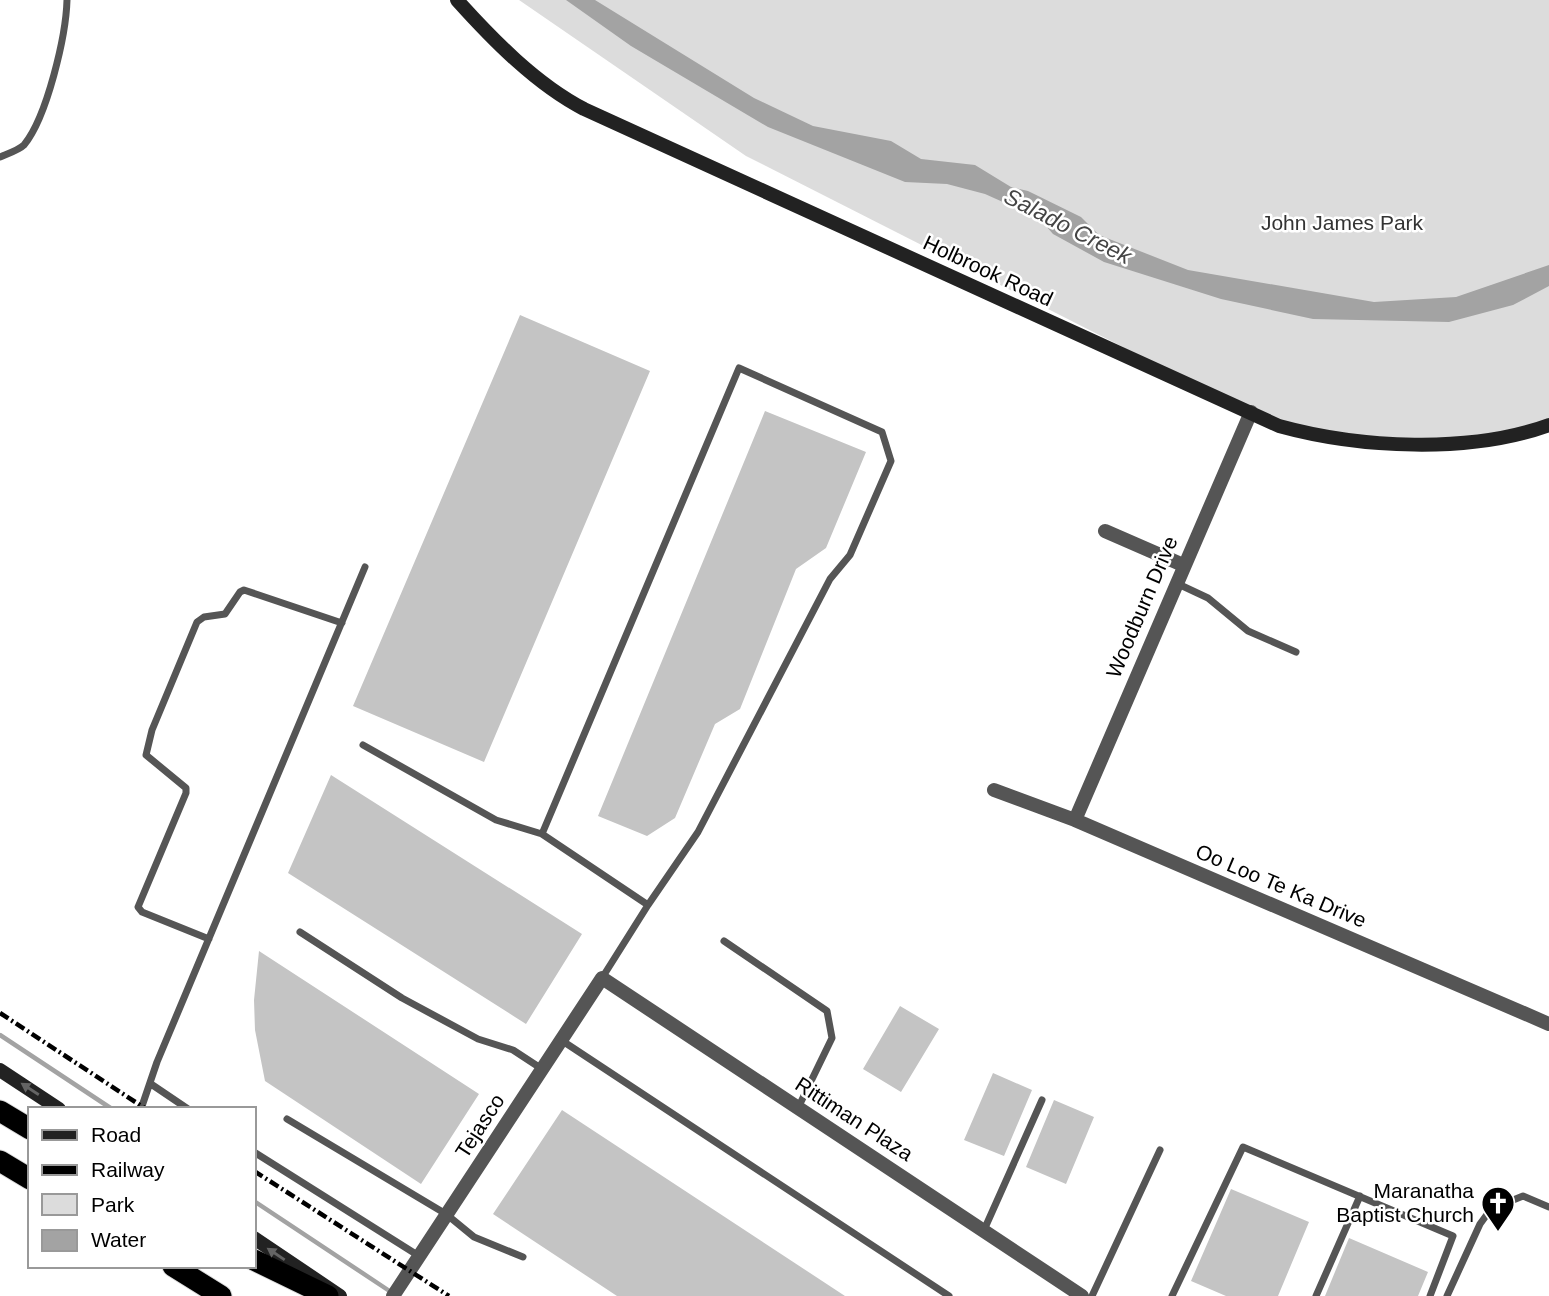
<svg xmlns="http://www.w3.org/2000/svg" width="1549" height="1296" font-family="Arial,sans-serif">
<style>
.green{fill:#dcdcdc}
.water{fill:#a3a3a3}
.lines{fill:none;stroke-linecap:round;stroke-linejoin:round}
.stream{stroke:#a3a3a3;stroke-width:4.5}
.building{fill:#c4c4c4}
.highway-casing{stroke:#dbdbdb;stroke-width:23}
.lane{stroke:#555;stroke-width:7}
.street{stroke:#555;stroke-width:14}
.secondary{stroke:#222;stroke-width:14}
.highway{stroke:#000;stroke-width:21}
.rail{stroke:#000;stroke-width:4.5;stroke-dasharray:10 3.5 2 3.5;stroke-linecap:butt}
.oneway{fill:#646464}
.labels{text-anchor:middle;stroke-width:5;stroke-linejoin:round;paint-order:stroke}
.park-label{font-size:21px;fill:#333;stroke:#fff}
.street-label{font-size:21px;fill:#000;stroke:#fff}
.poi-label{font-size:21px;fill:#000;stroke:#fff;text-anchor:end}
.water-label{font-size:23px;font-style:italic;fill:#444;stroke:#fff}
</style>
<rect width="100%" height="100%" fill="#fff"/>
<path class="green" d="M519,0h1030v423l-106,20 -92,-3 -100,-28 -505,-256z"/>
<path class="water" d="M566,0h29l159,98 59,28 78,15 30,18 54,6 36,22 17,4 53,26 18,18 89,35 186,32 82,-5 93,-32v21l-36,19 -64,17 -136,-3 -92,-20 -117,-37 -51,-28 -14,-16 -54,-24 -38,-10 -42,-2 -137,-55 -137,-81z"/>
<g class="lines">
<path class="stream" d="M0,1035l112,74
M254,1201l137,91"/>
</g>
<path class="building" d="M520,315l130,56 -166,391 -131,-56z
M765,411l101,41 -40,96 -30,21 -56,140 -25,15 -40,94 -28,18 -49,-20z
M331,775l251,159 -56,90 -238,-151z
M259,951l220,143 -58,90 -156,-103 -10,-51 -1,-30z
M900,1006l39,23 -38,63 -38,-23z
M993,1073l39,17 -28,66 -40,-16z
M1054,1100l40,17 -28,67 -40,-17z
M562,1110l283,186h-228l-124,-82z
M1231,1189l78,33 -31,74h-52l-35,-15z
M1349,1238l79,34 -10,24h-93z"/>
<g class="lines">
<defs>
<path id="highway" d="M0,1111l30,18
M0,1161l30,18
M254,1260l74,36
M173,1266l48,30"/>
</defs>
<use href="#highway" class="highway-casing"/>
<path class="lane" d="M0,157c7,-3 19,-7 24,-12 23,-28 42,-109 43,-145
M1176,583l32,15 40,33 48,21
M363,745l133,75 46,14
M300,932l102,66 76,41 35,11 29,19
M209,939l-67,-27 -4,-5 48,-114v-5l-40,-33 6,-25 45,-108 7,-5 21,-3 15,-22 4,-2 98,33
M724,941l103,70 5,27 -34,70
M602,978l46,-73 -106,-71 197,-466 143,64 9,29 -41,94 -20,24 -132,253 -50,73
M561,1040l388,256
M151,1084l37,25
M141,1109l16,-47 208,-495
M287,1119l159,95 28,23 49,20
M254,1152l165,104
M984,1230l58,-130
M1092,1296l68,-146
M1172,1296l71,-149 210,89 -23,60
M1316,1296l44,-100
M1447,1296l33,-72 11,-15 32,-13 26,11"/>
<path class="street" d="M1105,531l78,34
M994,790l81,30 474,204
M1075,820l176,-408
M393,1296l209,-318 480,318"/>
<path class="secondary" d="M457,0c36,40 79,84 127,109l695,317c80,22 191,28 270,-1
M0,1070l59,39
M254,1238l86,58"/>
<use href="#highway" class="highway"/>
<path class="rail" d="M0,1013l146,96
M254,1171l195,125"/>
</g>
<defs><path id="oneway-solid" d="M-6-.8H1V-3.2L6.5 0L1 3.2V.8H-6Z" transform="scale(1.75)"/></defs>
<g class="oneway">
<use href="#oneway-solid" transform="translate(30 1089) rotate(-147)"/>
<use href="#oneway-solid" transform="translate(276 1254) rotate(-146)"/>
</g>
<defs>
<symbol id="church-pin" viewBox="-11 -11 22 30"><path d="M0 17L-7.5 6A9.5 9.5 0 1 1 7.5 6Z" fill="#000" stroke="#fff"/><path d="M-1.2-6h2.4v3.5h3.3v2.4h-3.3V6h-2.4V-.1h-3.3v-2.4h3.3Z" fill="#fff"/></symbol>
</defs>
<g fill-rule="evenodd">
<use href="#church-pin" x="1479" y="1184" width="38" height="52"/>
</g>
<g class="labels">
<g class="park-label">
<text x="1342" y="230">John James Park</text>
</g>
<g class="street-label">
<text transform="translate(988 271) rotate(25)" y="7">Holbrook Road</text>
<text transform="translate(1142 607) rotate(-67)" y="7">Woodburn Drive</text>
<text transform="translate(1281 886) rotate(23)" y="7">Oo Loo Te Ka Drive</text>
<text transform="translate(854 1119) rotate(33)" y="7">Rittiman Plaza</text>
<text transform="translate(480 1126) rotate(-57)" y="7">Tejasco</text>
</g>
<g class="poi-label">
<text x="1474" y="1198">Maranatha<tspan x="1474" dy="24">Baptist Church</tspan></text>
</g>
<g class="water-label">
<text transform="translate(1068 226) rotate(27)" y="8">Salado Creek</text>
</g>
</g>
<rect x="28" y="1107" width="228" height="161" fill="#ffffff" stroke="#999999" stroke-width="2"/>
<rect x="42" y="1130" width="35" height="10" fill="#222222" stroke="#999999" stroke-width="2"/>
<text x="91" y="1142" font-size="21" fill="#000000">Road</text>
<rect x="42" y="1165" width="35" height="10" fill="#000000" stroke="#999999" stroke-width="2"/>
<text x="91" y="1177" font-size="21" fill="#000000">Railway</text>
<rect x="42" y="1194" width="35" height="21" fill="#dcdcdc" stroke="#999999" stroke-width="2"/>
<text x="91" y="1212" font-size="21" fill="#000000">Park</text>
<rect x="42" y="1230" width="35" height="21" fill="#a3a3a3" stroke="#999999" stroke-width="2"/>
<text x="91" y="1247" font-size="21" fill="#000000">Water</text>
</svg>
